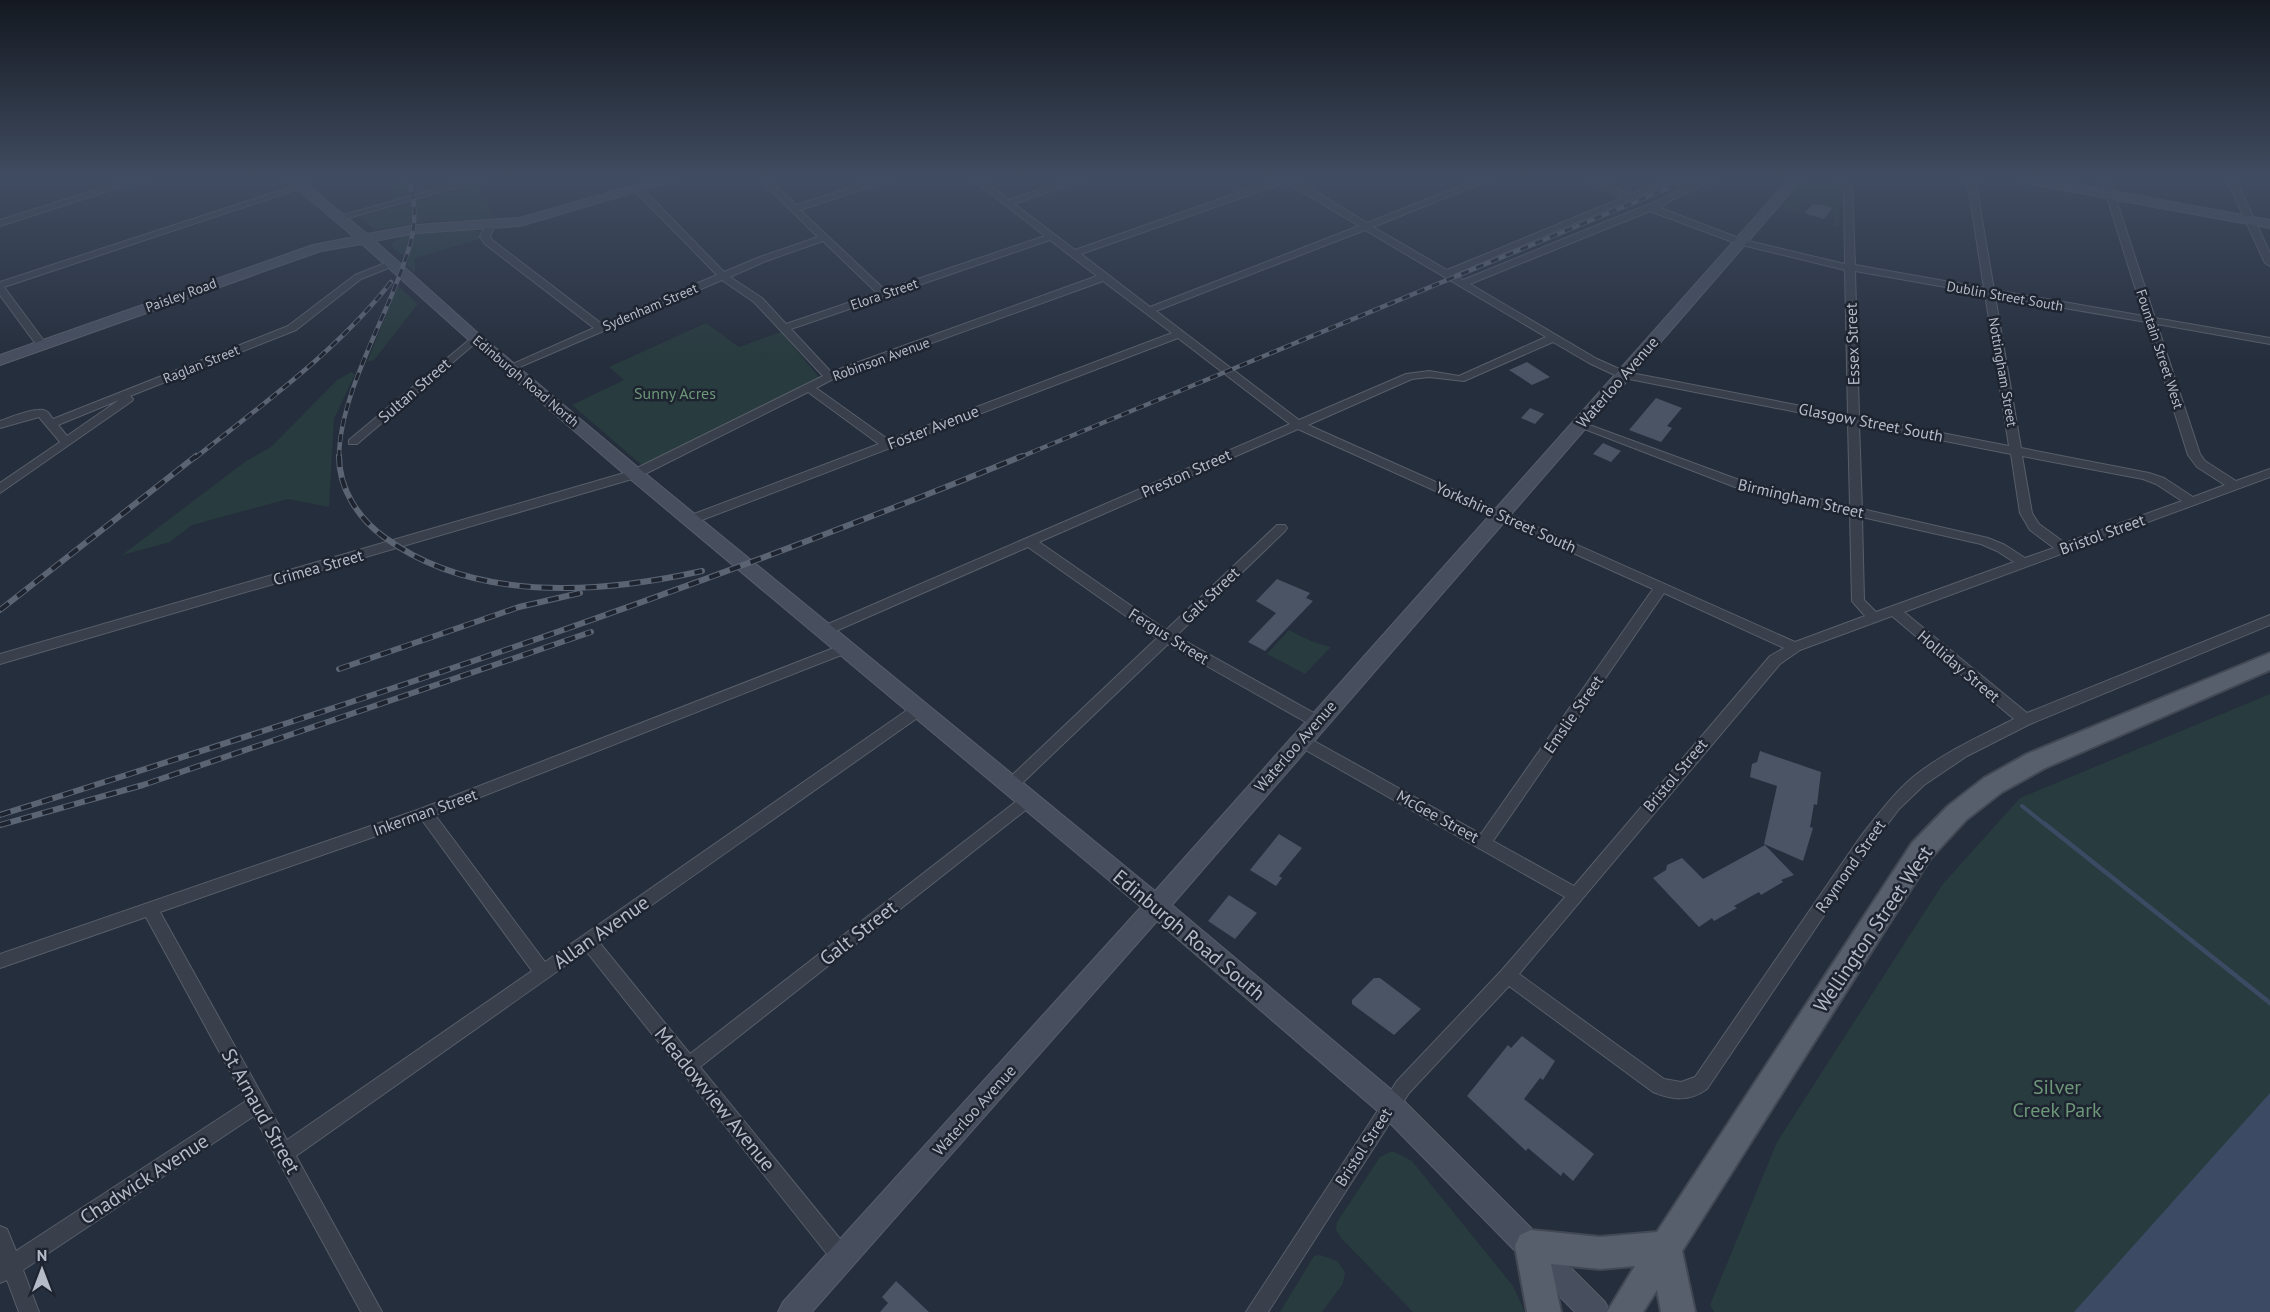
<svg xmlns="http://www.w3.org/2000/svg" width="2270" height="1312" font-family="'PT Sans',sans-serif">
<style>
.green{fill:#283b3e}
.water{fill:#3c4a64}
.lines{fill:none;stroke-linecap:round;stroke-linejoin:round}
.stream-far1{stroke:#3c4a64;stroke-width:4}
.stream{stroke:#3c4a64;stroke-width:4.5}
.building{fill:#4b5464}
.street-casing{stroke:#575e6a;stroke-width:2}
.secondary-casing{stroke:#575e6a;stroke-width:2}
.primary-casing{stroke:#424955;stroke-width:4}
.street{fill:#39404c;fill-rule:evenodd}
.secondary{fill:#474f5f;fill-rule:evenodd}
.primary{fill:#575f6c;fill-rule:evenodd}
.rail-far1-casing{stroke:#5b6473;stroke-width:4.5}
.rail-casing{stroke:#5b6473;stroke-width:6}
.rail-far1{stroke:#1e2531;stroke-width:3;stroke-dasharray:8;stroke-linecap:butt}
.rail{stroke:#1e2531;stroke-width:4;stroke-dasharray:11;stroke-linecap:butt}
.labels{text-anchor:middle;stroke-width:5;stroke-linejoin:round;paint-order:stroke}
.far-street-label{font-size:14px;fill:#b5bbc7;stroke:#1e2531}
.street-label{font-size:16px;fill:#b5bbc7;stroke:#1e2531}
.park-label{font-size:16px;fill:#6d9779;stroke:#1e2531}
.near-street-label{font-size:20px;fill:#b5bbc7;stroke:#1e2531}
.near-park-label{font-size:20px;fill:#6d9779;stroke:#1e2531}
</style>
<rect width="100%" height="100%" fill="#252e3c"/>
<path class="green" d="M389,178h16l7,18 -19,5 -4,-9 6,-4z
M1806,178h23l12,7 -2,42 -6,-1 1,-15 -9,-6 -23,-3 -2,10 -5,2 -14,-7 11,-9 -3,-1z
M476,185l20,34 -72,3 -49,8 -17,-13z
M474,230l7,4 -1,5 -65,19v15l-8,-8 1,-6 -17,-13c10,-20 62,-16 83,-16z
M398,286l20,18 -44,56 -7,2z
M706,323l33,24 42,-15 38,45 -176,89 -71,-61 52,-25 -15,-13z
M351,372l4,2 -21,45 -5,88 -41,-8 -96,26 -22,17 -48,13 124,-94 25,-14 66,-67z
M1289,630c13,7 27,14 42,17l-26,27 -38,-20z
M2270,694v618h-556l-4,-7 67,-163 165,-257 78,-87z
M1392,1151l20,10 101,125 12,26h-112l-71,-73 -6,-9 1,-8 43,-65z
M1320,1255l17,6 8,11 -2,12 -21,28h-42l34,-56z"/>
<path class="water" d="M2270,1093v219h-196z"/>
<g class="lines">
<path class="stream-far1" d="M2022,806l25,20"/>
<path class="stream" d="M2045,824l225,179"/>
</g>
<path class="building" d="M1813,204l10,1 10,3 -9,11 -20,-6z
M1527,362l23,15 -18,8 -23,-15z
M1656,398l26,10 -15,18 5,2 -11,14 -32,-12z
M1530,408l14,6 -9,10 -14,-6z
M1603,443l18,8 -10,11 -18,-8z
M1277,579l33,14 -4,5 7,3 -48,50 -17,-9 28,-29 -20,-12z
M1760,751l61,21 -4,33 -3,-1 -4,23 3,1 -10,33 -39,-17 13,-58 -27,-9 2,-13 5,-2z
M1279,834l23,14 -23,28 3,2 -6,8 -26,-16z
M1765,845l29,30 -13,5 2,2 -22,13 -2,-3 -25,14 3,2 -23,13 -2,-3 -13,9 -46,-49 13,-8 1,-5 15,-7 21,21z
M1229,895l28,18 -22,26 -27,-18z
M1374,978h6l41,31 -27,26 -42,-31v-4z
M1522,1036l33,25 -12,19 -3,-2 -16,21 70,55 -21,27 -10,-9 -2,4 -33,-28 -2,3 -59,-55 41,-51 3,3z
M896,1281l33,31h-49l8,-9 -6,-6z"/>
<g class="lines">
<defs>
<path id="street" d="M134,178h14l-148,48v-6z
M474,178h16l-149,42 -8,-2z
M758,178h9l29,27 86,-27h14l-96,32 85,80 160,-54 -74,-58h10l28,22 65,-22h14l-74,26 61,46 205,-72h14l73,45 114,-45h13l-121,49 74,43 175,-72 -36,-20h12l32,17 39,-17h13l-228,96 9,6 174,-71c28,-8 52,-31 82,-31l-46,21 -13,9 84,32 101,24 -1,-75 -13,-11h10l11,10 3,77 129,23 -17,-110h8l19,112 150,26 -43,-138h8l46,140 115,20v6l-113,-20 43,130 5,7 31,20 34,-12v8l-366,135 123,101 243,-98v10l-240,99 -63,32 -43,29 -25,24 -28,37 -164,243c-18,13 -34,11 -54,3l-144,-106 -100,107 -141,219h-22l151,-231 105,-111 63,-73 -270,-153 -2,-4 2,-4h10l176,98 172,-245 -355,-160 -259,113 127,88 111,-105h8l2,3 -2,3 -109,105 145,81 2,4 -2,4h-10l-143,-81 -153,146 -5,2 -5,-2 -2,-4 2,-4 152,-144 -129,-91 -199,87 -5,2 -7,-5 2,-3 471,-204 -112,-86 -484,185h-8l-2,-3 2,-3 193,-73 -71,-52 -169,85 -639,187v-10l631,-183 192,-95 -69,-74 -32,-22 -207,89h-8l-1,-2 88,-39 -109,-84 -5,-7 6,-13 8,2 -4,11 2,3 110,84 115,-49 -82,-84v-4h6l83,85 36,-15 58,-20zM1286,182l73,44 -209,81 -69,-53zM1650,211l88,33 107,26 3,145 -222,-43 -29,-13 -127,-75zM1365,230l181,107 -87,39 -30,-5 -23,3 -107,46 -143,-109zM1050,240l47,36 -266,96 -40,-43zM823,241l54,52 -91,31 -24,-26 -32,-21 36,-16zM1855,271l130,23 24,152 -150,-29zM1103,281l69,52 -283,107 -73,-52 19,-10zM1995,296l151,26 42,133 9,12 28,18 -32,12 -29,-19 -15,-5 -128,-25zM1553,342l36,21 30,14 229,45 2,84 -108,-25 -158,-58 -4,-1 -6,3 161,62 115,27 2,87 13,15 -70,26 -487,-217 104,-46 17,-2 35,4zM1859,424l152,30 9,59 10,17 24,18 -29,10 -20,-13 -17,-7 -126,-29zM2022,456l121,23 13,5 26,17 -117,42 -26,-19 -7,-11zM1862,517l119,27 16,7 17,11 -138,50 -12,-12zM1664,593l120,55 -14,8 -196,230 -81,-45zM1892,616l122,103c-34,17 -71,34 -101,58 -20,17 -36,39 -52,59l-166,241 -14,5 -17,-3 -145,-105 261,-310 20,-14z
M2226,178h9l35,75v13l-5,-3z
M297,185l7,2 -300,100 43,58 -1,2h-8l-38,-52v-13z
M393,260l5,3 -2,2 -35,14 -65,51 -166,66 3,3 -1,2 -132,92v-10l60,-41 -21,-25 -39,11v-7c9,-3 37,-15 46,-10 3,1 4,5 7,8l235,-93 67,-51zM119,400l-52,36 -9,-11z
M475,335l4,1v4l-122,104h-8v-4z
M844,644l7,5 -2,3 -414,163 110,147 368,-256h10l2,4 -2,4 -324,228 91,112 332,-257 5,-2 5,2 2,4 -2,4 -332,262 149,183 3,7 -3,7 -7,3 -7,-3 -249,-313 -290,205 86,156h-21l-107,-196 -231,154 16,42h-20l-12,-32 -7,3v-57l7,3 9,22 230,-150 -100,-184 -146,51v-14l420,-145zM422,820l110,151 -245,169 -127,-228z"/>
<path id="secondary" d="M285,178h14l68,56 49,-9 103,-7 142,-40h21l-162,48 -104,7 -41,8 105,94 161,135 514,421 635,-713h13l-631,727 227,191 206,206 5,10h-35l-194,-198 -224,-193 -345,391h-34l5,-10 358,-395 -512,-429 -159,-137 -108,-97 -41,7 -321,114v-10l313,-110 41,-8z
M2013,178h29l228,42v8l-251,-46z"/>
<path id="primary" d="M2270,653v17l-225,98 -43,24 -36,28 -36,39 -248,392 13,61h-34l-4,-22 -14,22h-36l28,-46 -35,3 -49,-5 10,48h-34l-12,-66 5,-11 11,-5 69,7 57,-5 255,-389 36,-37 36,-28 43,-24z"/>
</defs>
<use href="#street" class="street-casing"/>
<use href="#secondary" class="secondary-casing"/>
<use href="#primary" class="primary-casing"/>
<use href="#street" class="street"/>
<use href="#secondary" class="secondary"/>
<use href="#primary" class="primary"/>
<defs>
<path id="rail-far1" d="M195,458c69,-55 141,-106 196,-176
M339,458c0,-51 32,-114 52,-161 16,-41 33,-75 17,-119
M1018,458l675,-280"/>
<path id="rail" d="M339,456c0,33 19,62 45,81 90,66 215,57 318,34
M0,610l196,-154
M339,669l180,-62 61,-14
M0,815c344,-108 688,-221 1022,-359
M0,825l143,-40 448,-153"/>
</defs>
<use href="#rail-far1" class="rail-far1-casing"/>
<use href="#rail" class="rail-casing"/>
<use href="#rail-far1" class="rail-far1"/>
<use href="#rail" class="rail"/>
</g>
<linearGradient id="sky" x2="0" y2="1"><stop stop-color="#141921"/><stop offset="0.49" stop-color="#404c61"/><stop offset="1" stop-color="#404c61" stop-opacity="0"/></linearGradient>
<rect width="2270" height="362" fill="url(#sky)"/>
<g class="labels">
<g class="far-street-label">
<text transform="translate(884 294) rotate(-19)" y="5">Elora Street</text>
<text transform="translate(181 295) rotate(-20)" y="5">Paisley Road</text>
<text transform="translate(2005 296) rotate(10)" y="5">Dublin Street South</text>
<text transform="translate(650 307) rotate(-23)" y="5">Sydenham Street</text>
<text transform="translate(2160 349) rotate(72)" y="5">Fountain Street West</text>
<text transform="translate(881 359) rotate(-20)" y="5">Robinson Avenue</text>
<text transform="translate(201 364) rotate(-22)" y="5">Raglan Street</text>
<text transform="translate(2003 372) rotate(80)" y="5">Nottingham Street</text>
<text transform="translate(526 381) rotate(40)" y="5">Edinburgh Road North</text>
</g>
<g class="street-label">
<text transform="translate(1852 344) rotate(-92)" y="6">Essex Street</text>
<text transform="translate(1617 382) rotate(-49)" y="6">Waterloo Avenue</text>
<text transform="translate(414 390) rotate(-41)" y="6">Sultan Street</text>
<text transform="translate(1871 422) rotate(11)" y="6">Glasgow Street South</text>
<text transform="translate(933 427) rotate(-21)" y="6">Foster Avenue</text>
<text transform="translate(1186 473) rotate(-24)" y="6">Preston Street</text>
<text transform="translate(1801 498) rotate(13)" y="6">Birmingham Street</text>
<text transform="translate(1506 517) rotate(24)" y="6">Yorkshire Street South</text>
<text transform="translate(2102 534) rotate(-20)" y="6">Bristol Street</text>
<text transform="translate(318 567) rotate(-16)" y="6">Crimea Street</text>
<text transform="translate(1210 595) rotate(-44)" y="6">Galt Street</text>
<text transform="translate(1169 636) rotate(32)" y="6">Fergus Street</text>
<text transform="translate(1959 666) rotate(40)" y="6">Holliday Street</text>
<text transform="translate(1573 714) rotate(-55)" y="6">Emslie Street</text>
<text transform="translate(1295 746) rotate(-49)" y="6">Waterloo Avenue</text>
<text transform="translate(1675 775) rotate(-50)" y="6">Bristol Street</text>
<text transform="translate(425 812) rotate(-20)" y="6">Inkerman Street</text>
<text transform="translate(1438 816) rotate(29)" y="6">McGee Street</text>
<text transform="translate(1850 866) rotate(-55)" y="6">Raymond Street</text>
<text transform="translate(974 1110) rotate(-48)" y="6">Waterloo Avenue</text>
<text transform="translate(1363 1147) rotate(-57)" y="6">Bristol Street</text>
</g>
<g class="park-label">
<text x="675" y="399">Sunny Acres</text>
</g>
<g class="near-street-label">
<text transform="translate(1873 929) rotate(-56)" y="7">Wellington Street West</text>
<text transform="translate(601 932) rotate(-35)" y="7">Allan Avenue</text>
<text transform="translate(858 933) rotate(-38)" y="7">Galt Street</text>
<text transform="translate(1189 935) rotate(40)" y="7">Edinburgh Road South</text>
<text transform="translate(715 1099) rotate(51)" y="7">Meadowview Avenue</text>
<text transform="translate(261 1111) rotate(61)" y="7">St Arnaud Street</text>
<text transform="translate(144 1179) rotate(-33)" y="7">Chadwick Avenue</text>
</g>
<g class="near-park-label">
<text x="2057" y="1094">Silver<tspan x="2057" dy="23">Creek Park</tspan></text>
</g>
</g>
<g transform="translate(42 1270)" stroke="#1e2531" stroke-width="4.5" paint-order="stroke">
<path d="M0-4.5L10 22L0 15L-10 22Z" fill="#b5bbc7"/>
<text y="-9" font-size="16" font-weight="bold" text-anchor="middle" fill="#b5bbc7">N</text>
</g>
</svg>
